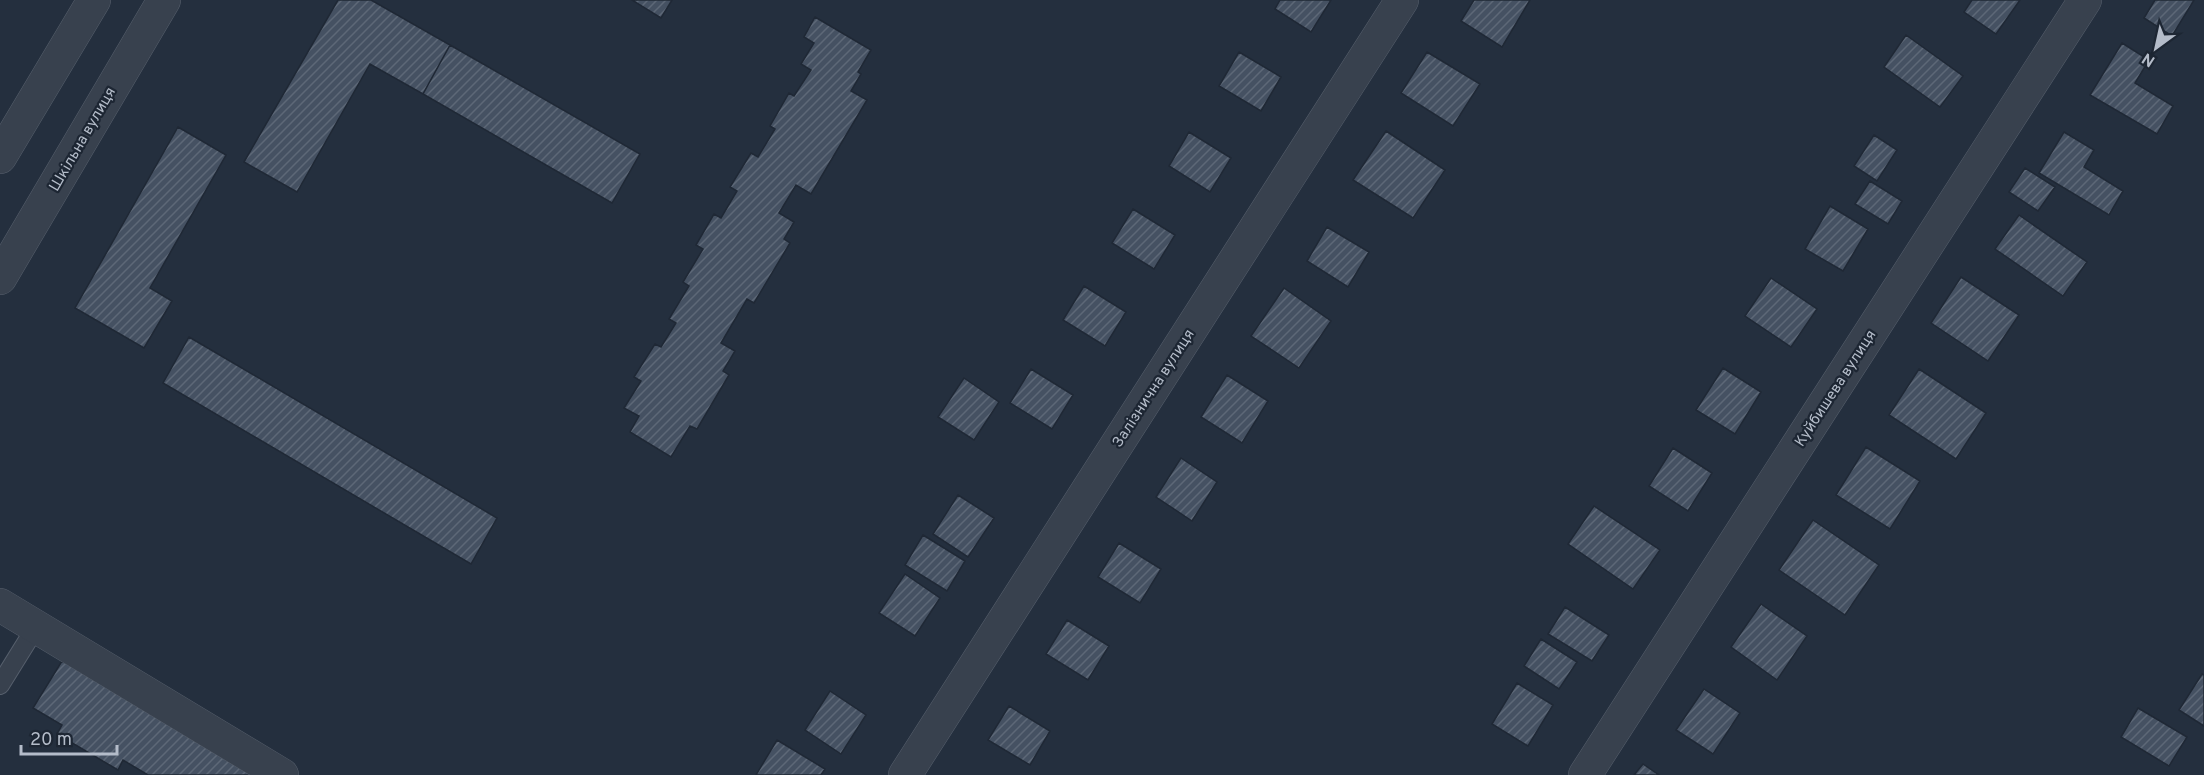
<svg xmlns="http://www.w3.org/2000/svg" width="2204" height="775" font-family="Overpass,sans-serif">
<style>
.building{fill:url(#building-hatch);stroke:#1f2835;stroke-width:1.5}
.lines{fill:none;stroke-linecap:round;stroke-linejoin:round}
.service-casing{stroke:#565f6c;stroke-width:20}
.minor-casing{stroke:#565f6c;stroke-width:34}
.service{stroke:#38414e;stroke-width:18}
.minor{stroke:#38414e;stroke-width:33}
.labels{text-anchor:middle;stroke-width:4.5;stroke-linejoin:round;paint-order:stroke}
.street-label{font-size:15px;fill:#b4bcc9;stroke:#1d2633}
</style>
<defs>
<pattern id="building-hatch" width="6" height="6" patternUnits="userSpaceOnUse" patternTransform="scale(1.5)"><rect width="6" height="6" fill="#455162"/><path d="M-1 1l2-2M0 6l6-6M5 7l2-2" fill="none" stroke="#5d6877"/></pattern>
</defs>
<rect width="100%" height="100%" fill="#242f3e"/>
<path class="building" d="M338,0h33l79,45 -27,49 -53,-30 -73,128 -53,-30z
M632,0h40l-11,18z
M1280,0h51l-20,32 -36,-23z
M1474,0h56l-28,47 -41,-26z
M1972,0h48l-24,34 -32,-22z
M2155,0h39l-22,36 -28,-18z
M815,17l56,33 -13,22 3,2 -10,17 16,9 -56,94 -15,-9 -17,28 15,9 -10,17 6,4 -36,60 -7,-4 -26,44 14,8 -12,20 6,4 -32,54 -7,-3 -19,31 -41,-25 9,-16 -15,-8 17,-27 -7,-4 21,-33 6,3 15,-24 -7,-4 20,-33 -6,-4 20,-33 -7,-4 18,-31 7,4 16,-27 -7,-4 21,-34 7,4 17,-28 -5,-3 19,-33 5,3 17,-26 -10,-6 13,-21 -10,-6z
M1906,35l57,41 -23,31 -56,-40z
M2122,43l27,17 -14,23 38,23 -16,28 -67,-39z
M450,45l190,109 -28,49 -189,-109z
M1239,52l42,25 -20,34 -42,-25z
M1427,52l53,32 -27,42 -52,-33z
M178,127l48,28 -76,133 22,13 -28,47 -69,-40z
M1386,131l59,39 -32,48 -60,-38z
M1189,132l42,26 -21,34 -41,-26z
M2064,132l30,18 -10,17 39,24 -14,24 -70,-42z
M1874,135l23,15 -20,31 -23,-15z
M2025,168l30,19 -17,24 -29,-19z
M1870,181l32,20 -14,23 -33,-20z
M1830,206l38,23 -25,42 -38,-22z
M1133,209l42,26 -21,34 -42,-26z
M2019,215l68,47 -24,34 -68,-47z
M1327,227l42,25 -21,35 -41,-26z
M1961,277l58,38 -31,46 -57,-38z
M1771,278l46,31 -26,38 -46,-31z
M1084,286l42,26 -21,34 -42,-26z
M1284,288l47,33 -32,47 -48,-32z
M189,337l308,181 -26,46 -308,-181z
M1723,368l38,24 -26,42 -39,-24z
M1031,369l42,26 -21,34 -42,-26z
M1919,369l67,44 -30,46 -67,-44z
M1227,375l41,26 -26,42 -41,-26z
M964,378l35,24 -25,38 -36,-23z
M1866,447l54,34 -30,48 -54,-34z
M1673,448l39,25 -24,38 -39,-25z
M1181,458l36,24 -25,39 -36,-24z
M958,495l36,23 -26,39 -35,-23z
M1594,506l66,44 -27,39 -65,-45z
M1813,520l66,45 -34,50 -66,-45z
M923,535l42,26 -18,30 -42,-26z
M1119,543l42,26 -21,34 -42,-26z
M905,574l35,24 -25,38 -36,-23z
M1761,604l46,32 -30,44 -46,-33z
M1565,607l44,28 -17,26 -44,-27z
M1067,620l42,26 -21,34 -42,-26z
M1541,639l36,23 -18,27 -35,-23z
M62,661l215,114h-129l-25,-15 -5,10 -61,-36 5,-9 -29,-17z
M2202,674l2,1v51l-25,-16z
M1517,683l36,22 -25,41 -36,-22z
M1704,689l36,24 -27,41 -37,-24z
M830,691l36,24 -25,39 -36,-24z
M1009,706l41,25 -20,34 -42,-25z
M2138,708l49,29 -18,29 -48,-29z
M777,740l48,29 -4,6h-65z
M1643,764l16,11h-25z"/>
<g class="lines">
<defs>
<path id="service" d="M0,685l36,-58"/>
<path id="minor" d="M0,157l94,-157
M0,278l164,-278
M0,605l282,170
M905,775l497,-775
M1585,775l500,-775"/>
</defs>
<use href="#service" class="service-casing"/>
<use href="#minor" class="minor-casing"/>
<use href="#service" class="service"/>
<use href="#minor" class="minor"/>
</g>
<g class="labels">
<g class="street-label">
<text transform="translate(82 139) rotate(-60)" y="5">Шкільна вулиця</text>
<text transform="translate(1153 388) rotate(-57)" y="5">Залізнична вулиця</text>
<text transform="translate(1835 388) rotate(-57)" y="5">Куйбишева вулиця</text>
</g>
</g>
<g transform="translate(2156 48) rotate(213)" stroke="#1d2633" stroke-width="4.5" paint-order="stroke">
<path d="M0-4.5L10 22L0 15L-10 22Z" fill="#b4bcc9"/>
<text y="-9" font-size="16" font-weight="bold" text-anchor="middle" fill="#b4bcc9">N</text>
</g>
<path d="M21 745v9h96v-9" fill="none" stroke="#b4bcc9" stroke-width="3"/>
<text x="30" y="745" font-size="18" fill="#b4bcc9" stroke="#1d2633" stroke-width="4.5" paint-order="stroke">20 m</text>
</svg>
